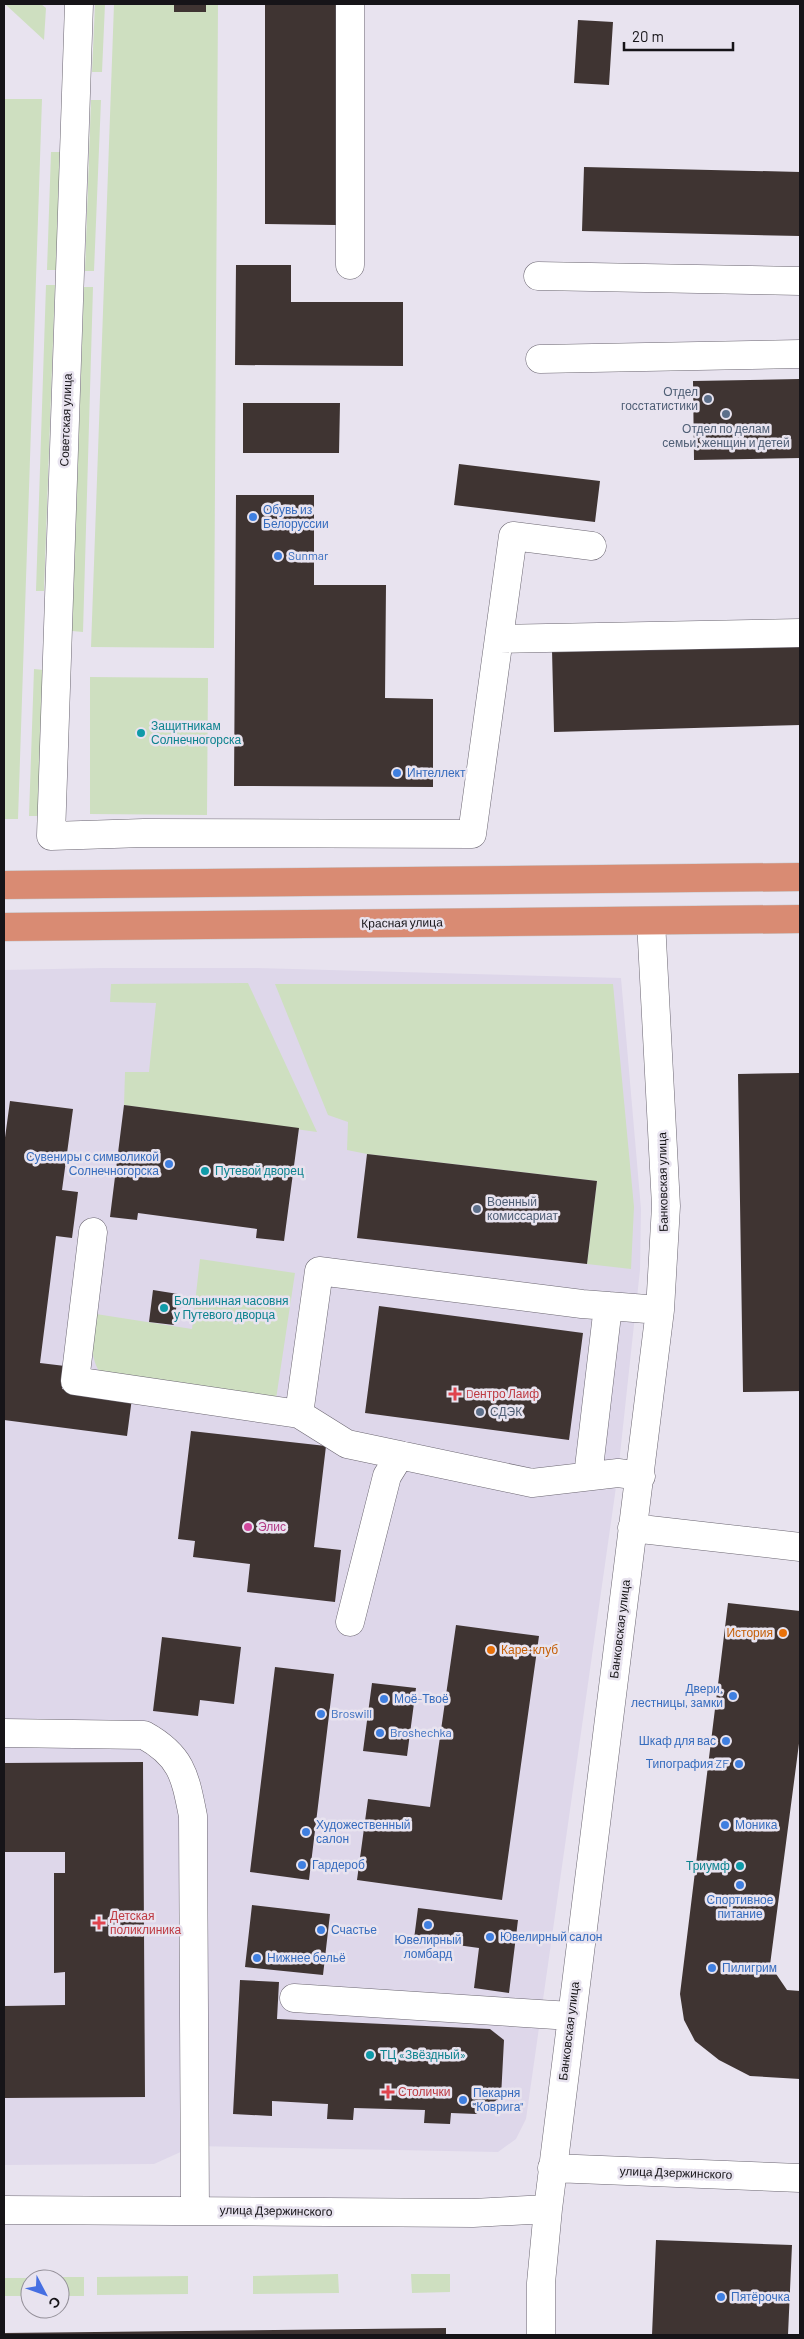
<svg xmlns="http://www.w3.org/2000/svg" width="804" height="2339" font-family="Barlow,sans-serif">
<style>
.built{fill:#ded7ea}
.green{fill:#cedfc0}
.building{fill:#3f3432}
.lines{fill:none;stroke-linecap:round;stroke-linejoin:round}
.minor-casing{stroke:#6b6671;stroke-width:29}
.highway-casing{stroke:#c7c7c8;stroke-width:29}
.minor{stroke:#fff;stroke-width:28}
.highway{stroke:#d98b73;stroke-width:28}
.service-dot{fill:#5c6f8a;stroke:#e8e3ef;stroke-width:2}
.shop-dot{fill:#3f7fe0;stroke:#e8e3ef;stroke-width:2}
.culture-dot{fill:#0f9aa8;stroke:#e8e3ef;stroke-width:2}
.health-dot{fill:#e0444e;stroke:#e8e3ef;stroke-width:2}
.hotel-dot{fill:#d1479c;stroke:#e8e3ef;stroke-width:2}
.food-dot{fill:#e8710a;stroke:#e8e3ef;stroke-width:2}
.labels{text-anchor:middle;stroke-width:5;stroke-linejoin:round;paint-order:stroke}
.service-label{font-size:12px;fill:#4e5e75;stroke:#e8e3ef;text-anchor:start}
.street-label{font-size:12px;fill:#161418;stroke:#e8e3ef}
.shop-label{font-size:12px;fill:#366cbe;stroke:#e8e3ef;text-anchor:start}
.culture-label{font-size:12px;fill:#0d838f;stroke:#e8e3ef;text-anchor:start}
.health-label{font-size:12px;fill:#be3a42;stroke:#e8e3ef;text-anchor:start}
.hotel-label{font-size:12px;fill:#b23c85;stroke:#e8e3ef;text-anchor:start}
.food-label{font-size:12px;fill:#c56008;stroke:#e8e3ef;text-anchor:end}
</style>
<rect width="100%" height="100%" fill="#e8e3ef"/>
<path class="built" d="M103,968h154l364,10 20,231 -1,61 -8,73 -14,130 -92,646 -10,20 -18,13 -304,-6 -40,18 -150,1v-1195z"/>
<path class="green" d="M5,4h36l5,4 -2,32z
M95,4h10l-3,68h-10z
M114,4h104l-4,644 -123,-1z
M4,99h38l-24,720h-14z
M91,100h10l-7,171h-9z
M51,152h9l-4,118h-9z
M46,285h9l-11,306h-8z
M84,287h9l-10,345 -11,-1z
M34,669l10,1 -5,146h-10z
M90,677l118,1 -1,137 -117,-1z
M248,983l69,149 -193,-27 1,-33h24l7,-69 -46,-1 1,-18z
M275,984h338l21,223 -3,62 -44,-5 10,-83 -230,-27 -20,-4 1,-28 -20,-7z
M200,1259l95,14 -19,126 -177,-28c-11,-18 -5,-37 -3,-57l96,15z
M338,2274l1,19 -86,1v-18z
M411,2274h39v18l-38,1z
M188,2276v18l-91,1v-18z
M48,2277h36v19h-24v-17h-12z
M4,2278h23v18h-23z"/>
<path class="building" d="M174,4h32v8h-32z
M265,4h71v221l-71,-1z
M578,20l35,2 -4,63 -35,-2z
M584,167l216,5v64l-218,-5z
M236,265h55v37h112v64l-168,-1z
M800,379v79l-106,2 -1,-79z
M243,403h97l-1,50h-96z
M459,464l141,17 -5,41 -141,-17z
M236,495h78v90h72l-1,113 48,1v88l-199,-1z
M800,643v82l-246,7 -2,-82z
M800,1073v318l-57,1 -5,-318z
M10,1101l63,8 -11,81 16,2 -6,46 -16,-2 -16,127 25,3 -3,23 70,9 -5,38 -123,-16v-275z
M124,1105l175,23 -15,113 -28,-3 1,-9 -119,-16 -1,7 -27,-3z
M367,1154l230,27 -10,83 -230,-26z
M153,1290l25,4 -4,31 -25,-3z
M379,1306l204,27 -14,107 -204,-27z
M191,1431l135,15 -12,101 27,3 -6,52 -88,-10 3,-28 -57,-7 2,-16 -17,-2z
M728,1603l72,8v125l-30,229 17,25 13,1v88l-50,-3 -31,-16 -24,-19 -11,-21 -4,-26z
M456,1625l83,11 -37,264 -145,-20 11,-81 62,8z
M162,1637l79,10 -7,57 -34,-4 -2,16 -45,-5z
M275,1667l59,7 -25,206 -59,-8z
M372,1683l44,5 -9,68 -44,-5z
M143,1762l2,335 -141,1v-92l61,-1v-33l-11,1v-100h11v-21h-61v-89z
M252,1905l78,9 -7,61 -78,-8z
M418,1908l100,12 -9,73 -35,-5 5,-40 -65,-9z
M240,1980l39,2 -2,37 213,10 14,11 -3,57 -25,17 -25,-1 -1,11 -26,-1 1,-13 -71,-2 -1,12 -26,-1 1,-15 -56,-3v15l-39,-2z
M656,2240l136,5 -4,90h-136z
M446,2328v7h-442v-2z"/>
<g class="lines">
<defs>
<path id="minor" d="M79,4l-28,832 93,-3 328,1 41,-298 79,10
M350,4v261
M538,276l262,5
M540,359l260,-5
M500,639l300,-6
M93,1232l-18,149 224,33 48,30 185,39 86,-10 23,3
M299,1414l20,-143 263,33 78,6
M588,1476l20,-170
M632,1528l168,19
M350,1622l37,-146 13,-21
M4,1733l140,2c38,21 41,41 49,81l2,394
M294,1998l277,18
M552,2168l248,10
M4,2210l469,3 75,-4
M541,2335v-52l7,-74 112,-899 6,-104 -15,-285"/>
<path id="highway" d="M4,885l796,-8
M4,927l796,-8"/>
</defs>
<use href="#minor" class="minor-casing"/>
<use href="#highway" class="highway-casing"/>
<use href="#minor" class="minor"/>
<use href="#highway" class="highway"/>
</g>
<g class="service-dot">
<circle cx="708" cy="399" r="5"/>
<circle cx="726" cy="414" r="5"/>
<circle cx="477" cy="1209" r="5"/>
<circle cx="480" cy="1412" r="5"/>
</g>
<g class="shop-dot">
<circle cx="253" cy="517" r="5"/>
<circle cx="278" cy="556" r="5"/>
<circle cx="397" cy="773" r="5"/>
<circle cx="169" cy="1164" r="5"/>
<circle cx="733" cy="1696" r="5"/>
<circle cx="384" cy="1699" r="5"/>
<circle cx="321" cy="1714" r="5"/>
<circle cx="380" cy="1733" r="5"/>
<circle cx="726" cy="1741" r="5"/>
<circle cx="739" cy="1764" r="5"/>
<circle cx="725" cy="1825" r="5"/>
<circle cx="306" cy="1832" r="5"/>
<circle cx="302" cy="1865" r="5"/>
<circle cx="740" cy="1885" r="5"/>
<circle cx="428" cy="1925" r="5"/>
<circle cx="321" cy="1930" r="5"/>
<circle cx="490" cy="1937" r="5"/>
<circle cx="257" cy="1958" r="5"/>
<circle cx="712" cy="1968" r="5"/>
<circle cx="463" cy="2100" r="5"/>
<circle cx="721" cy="2297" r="5"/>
</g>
<g class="culture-dot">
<circle cx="141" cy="733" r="5"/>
<circle cx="205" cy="1171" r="5"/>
<circle cx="164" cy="1308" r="5"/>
<circle cx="740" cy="1866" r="5"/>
<circle cx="370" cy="2055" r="5"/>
</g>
<g class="health-dot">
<path d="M452.5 1386.5h5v5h5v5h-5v5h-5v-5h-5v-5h5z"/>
<path d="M96.5 1915.5h5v5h5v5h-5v5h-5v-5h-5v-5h5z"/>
<path d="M385.5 2084.5h5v5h5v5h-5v5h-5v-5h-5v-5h5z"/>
</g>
<circle class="hotel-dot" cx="248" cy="1527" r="5"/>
<g class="food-dot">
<circle cx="783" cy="1633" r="5"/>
<circle cx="491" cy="1650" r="5"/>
</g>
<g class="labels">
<g class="service-label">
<text x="698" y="396" text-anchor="end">Отдел<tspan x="698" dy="14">госстатистики</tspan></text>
<text x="726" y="433" text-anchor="middle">Отдел по делам<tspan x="726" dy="14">семьи, женщин и детей</tspan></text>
<text x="487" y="1206">Военный<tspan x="487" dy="14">комиссариат</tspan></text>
<text x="490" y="1416">СДЭК</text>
</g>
<g class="street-label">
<text transform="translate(66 420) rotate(-88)" y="4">Советская улица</text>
<text transform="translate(402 923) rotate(-1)" y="4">Красная улица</text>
<text transform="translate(663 1182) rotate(-91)" y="4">Банковская улица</text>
<text transform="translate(620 1629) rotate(-83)" y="4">Банковская улица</text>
<text transform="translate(569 2031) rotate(-83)" y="4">Банковская улица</text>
<text transform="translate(676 2173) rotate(2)" y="4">улица Дзержинского</text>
<text transform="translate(276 2211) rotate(1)" y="4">улица Дзержинского</text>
</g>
<g class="shop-label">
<text x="263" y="514">Обувь из<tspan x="263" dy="14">Белоруссии</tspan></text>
<text x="288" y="560">Sunmar</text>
<text x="407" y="777">Интеллект</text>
<text x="159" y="1161" text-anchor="end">Сувениры с символикой<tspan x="159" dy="14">Солнечногорска</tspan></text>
<text x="723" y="1693" text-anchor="end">Двери,<tspan x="723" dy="14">лестницы, замки</tspan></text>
<text x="394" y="1703">Моё-Твоё</text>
<text x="331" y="1718">Broswill</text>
<text x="390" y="1737">Broshechka</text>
<text x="716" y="1745" text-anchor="end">Шкаф для вас</text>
<text x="729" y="1768" text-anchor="end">Типография ZF</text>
<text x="316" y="1829">Художественный<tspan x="316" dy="14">салон</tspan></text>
<text x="735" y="1829">Моника</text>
<text x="312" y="1869">Гардероб</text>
<text x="740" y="1904" text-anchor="middle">Спортивное<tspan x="740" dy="14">питание</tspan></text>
<text x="331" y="1934">Счастье</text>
<text x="500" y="1941">Ювелирный салон</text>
<text x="428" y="1944" text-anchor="middle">Ювелирный<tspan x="428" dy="14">ломбард</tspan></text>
<text x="267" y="1962">Нижнее бельё</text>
<text x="722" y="1972">Пилигрим</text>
<text x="473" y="2097">Пекарня<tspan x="473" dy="14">"Коврига"</tspan></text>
<text x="731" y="2301">Пятёрочка</text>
</g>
<g class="culture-label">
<text x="151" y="730">Защитникам<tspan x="151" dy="14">Солнечногорска</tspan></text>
<text x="215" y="1175">Путевой дворец</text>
<text x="174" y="1305">Больничная часовня<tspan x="174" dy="14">у Путевого дворца</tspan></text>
<text x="730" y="1870" text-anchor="end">Триумф</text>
<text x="380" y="2059">ТЦ «Звёздный»</text>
</g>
<g class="health-label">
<text x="466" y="1398">Dентро Лаиф</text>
<text x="110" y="1920">Детская<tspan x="110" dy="14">поликлиника</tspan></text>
<text x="398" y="2096">Столички</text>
</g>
<g class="hotel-label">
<text x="258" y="1531">Элис</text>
</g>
<g class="food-label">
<text x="773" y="1637">История</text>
<text x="501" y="1654" text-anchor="start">Каре-клуб</text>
</g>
</g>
<rect width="804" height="2339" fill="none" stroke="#161418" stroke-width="10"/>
<g transform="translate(45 2294) rotate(131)"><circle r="24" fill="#e8e3ef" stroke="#949099"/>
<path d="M0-4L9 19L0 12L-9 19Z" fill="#466fe2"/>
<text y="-8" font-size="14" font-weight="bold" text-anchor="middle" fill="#161418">С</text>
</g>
<path d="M624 42v8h109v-8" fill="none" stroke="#161418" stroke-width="2.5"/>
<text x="632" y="42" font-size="15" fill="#161418" stroke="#e8e3ef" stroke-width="4" paint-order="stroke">20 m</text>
</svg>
